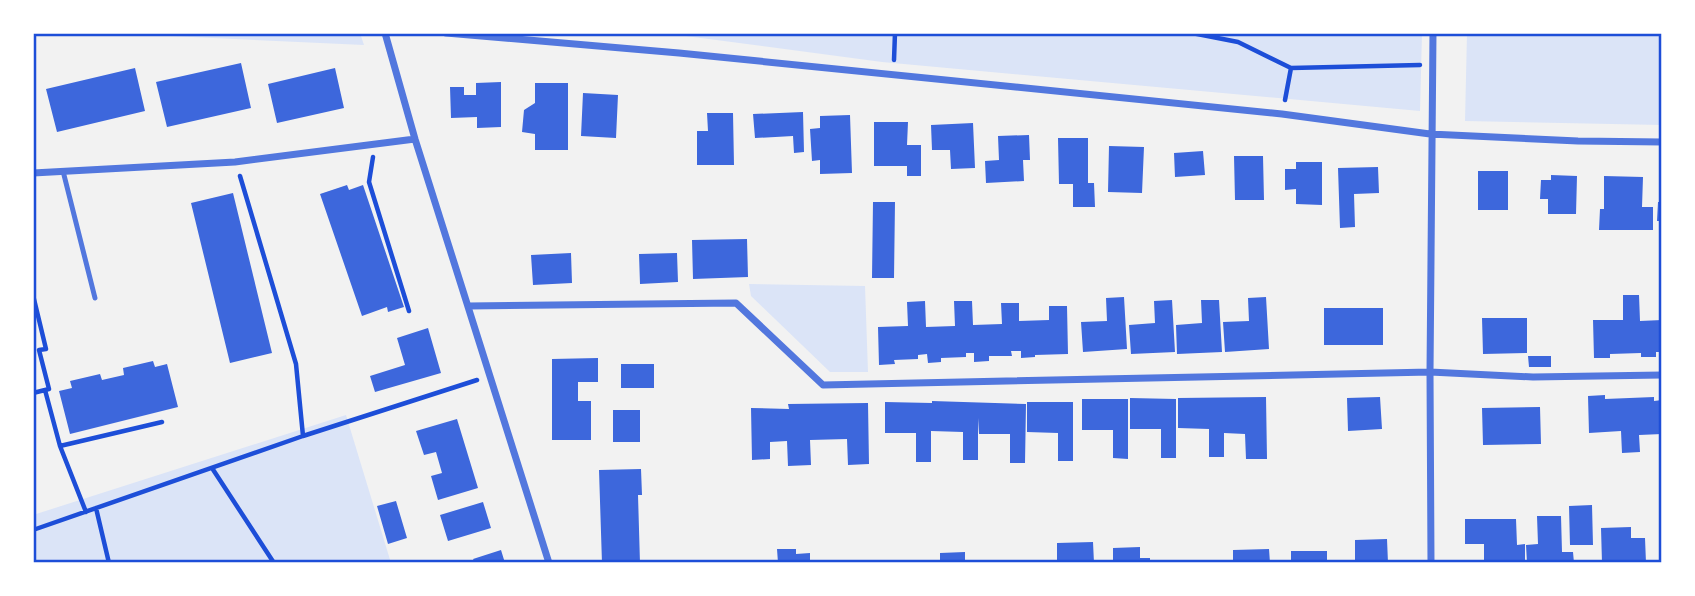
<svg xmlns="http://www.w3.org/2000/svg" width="1695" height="596" font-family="'DejaVu Sans',sans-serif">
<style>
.green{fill:#dbe4f7}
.building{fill:#3d67dc}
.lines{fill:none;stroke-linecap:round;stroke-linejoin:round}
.path{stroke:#1d4ed8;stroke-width:4.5}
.service{stroke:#5277de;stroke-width:5}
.minor{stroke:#5277de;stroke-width:7}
.neatline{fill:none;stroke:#1d4ed8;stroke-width:2.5}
</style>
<rect width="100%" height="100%" fill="#f2f2f2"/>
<path class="green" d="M106,33h254l4,12z
M663,33h759l-2,78 -538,-49z
M1467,33h195v92l-197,-4z
M749,284l116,2 3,86h-38l-79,-76z
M346,415l45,148h-358v-48z"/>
<path class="building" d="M241,63l10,45 -84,19 -11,-45z
M135,68l10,43 -88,21 -11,-43z
M335,68l9,40 -67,15 -9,-39z
M501,82v45l-24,1v-11l-26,1 -1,-31h14v8h12v-12z
M535,83h33v67h-33v-16l-13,-2 2,-22 11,-7z
M583,93l35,2 -2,43 -35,-2z
M803,112l1,40 -10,1 -1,-17 -38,2 -2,-24z
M707,113h26l1,52h-37v-34h11z
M850,115l2,58 -32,1v-14l-8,1 -2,-32 10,-1v-12z
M874,122h34l-1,23h14v31h-14v-10h-33z
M973,123l2,45 -24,1 -1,-19h-18l-1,-25z
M1029,135l1,25h-7l1,21 -38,2 -1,-22 14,-1 -1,-24z
M1058,138h30v45h6l1,24h-22v-23h-14z
M1109,146l35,1 -2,46 -34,-1z
M1203,151l2,24 -30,2 -1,-24z
M1234,156h29l1,44h-29z
M1296,162h26v43l-26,-1v-15l-11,1v-21h11z
M1378,167l1,26 -25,1 1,33 -15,1 -2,-60z
M1478,171h30v39h-30z
M1551,175l26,1 -1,38h-28v-15h-8l1,-19h10z
M1604,176l39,1 -1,30h11v23h-54l1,-21h4z
M347,185l2,5 14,-5 41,122 -16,5 -1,-5 -25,9 -42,-122z
M233,193l39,160 -42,10 -39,-160z
M873,202h22l-1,76h-22z
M1658,202h4v19h-5z
M747,239l1,38 -55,2 -1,-39z
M571,253l1,30 -39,2 -2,-30z
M677,253l1,29 -38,2 -1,-30z
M1623,295h16l1,26 22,-1v32h-6v5h-15v-4l-31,1v4h-16l-1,-38h30z
M1124,297l3,52 -44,3 -2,-30 26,-1 -1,-23z
M1266,297l3,52 -44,3 -2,-30 26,-1 -1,-23z
M1172,300l3,52 -44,2 -2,-29 26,-2 -1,-22z
M1201,300h18l3,52 -45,2 -1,-29 26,-2z
M925,301l1,26 29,-1 -1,-25h18l1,24 29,-1 -1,-21h18v18l30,-1v-14h18l1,48 -33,1v2l-14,1v-7h-10l1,5h-23v5l-15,1v-9h-8v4l-25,1v4l-13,1 -1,-9 -9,1v4l-24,1 1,4 -16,1 -1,-38 30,-1 -1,-24z
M1324,308h59v37h-59z
M1482,318h45v35l-44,1z
M428,328l13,45 -66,19 -5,-16 35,-11 -8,-27z
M1528,356h23v11h-22z
M598,358v24h-20v19h13v39h-39v-81z
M153,361l2,6 12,-3 11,43 -108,27 -11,-43 13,-3 -2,-7 30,-7 2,6 22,-5 -1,-7z
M621,364h33v24h-33z
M1605,395v4l49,-2v4l8,-1v34l-23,1 1,17 -18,1 -1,-22 -32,2 -1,-37z
M1266,397l1,62h-21l-1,-25 -21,-1v24h-15v-28l-31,-1v-30z
M1380,397l2,32 -34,2 -1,-33z
M1130,398l46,1v59h-15v-29h-31z
M1082,399h46v60l-15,-1v-28h-31z
M932,401l94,3 -1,59h-15v-29h-31l-1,-16v42h-15v-28l-32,-1v31h-15v-29h-31v-31l47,1z
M1027,402h46v59h-15v-28l-31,-1z
M868,403l1,61 -21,1 -1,-26 -37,1 1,25 -23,1 -1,-25 -17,1v17l-18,1 -1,-52 38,1 -1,-5z
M1540,407l1,37 -58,1 -1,-37z
M613,410h27v32h-27z
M457,419l21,69 -40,12 -7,-24 11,-3 -6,-21 -12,3 -8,-24z
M641,469l1,26h-4l2,68h-38l-3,-93z
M396,501l11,37 -19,6 -11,-38z
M483,502l8,26 -43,13 -8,-26z
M1592,505l1,40h-23l-1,-39z
M1537,516h24l1,36h11l1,11h-47l-1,-18 12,-1z
M1465,519h51l1,26 8,-1v19h-41v-19h-19z
M1631,527v11h14l1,25h-44l-1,-35z
M1387,539l1,24h-33v-23z
M1093,542l1,21h-37v-20z
M1140,547v11h10v5h-37v-15z
M777,549h19v5l14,-1v7h25v3h-57z
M1269,549l1,14h-37v-13z
M501,550l4,13h-30l-2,-4z
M1291,551h36v12h-36z
M965,552v11h-25v-10z"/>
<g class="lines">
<path class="path" d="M1192,33l46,9 53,26 129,-3
M894,60l1,-27
M1285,100l6,-32
M373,157l-4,25 40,129
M240,176l56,188 7,72
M33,295l13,54 -7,1 10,39 -16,4
M45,390l15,56 102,-24
M60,446l26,66
M212,468l62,95
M96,508l13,55
M33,530l270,-94 174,-56"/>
<path class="service" d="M63,171l32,127"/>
<path class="minor" d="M385,33l30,106 134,424
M446,33l233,20 603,61 148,20 148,7 84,1
M33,173l202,-11 180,-23
M468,306l268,-3 87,82 607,-13 103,5 129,-2
M1431,563l-1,-191 3,-339"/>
</g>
<rect width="1695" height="596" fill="none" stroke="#ffffff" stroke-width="70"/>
<rect x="35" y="35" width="1625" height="526" class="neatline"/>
</svg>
